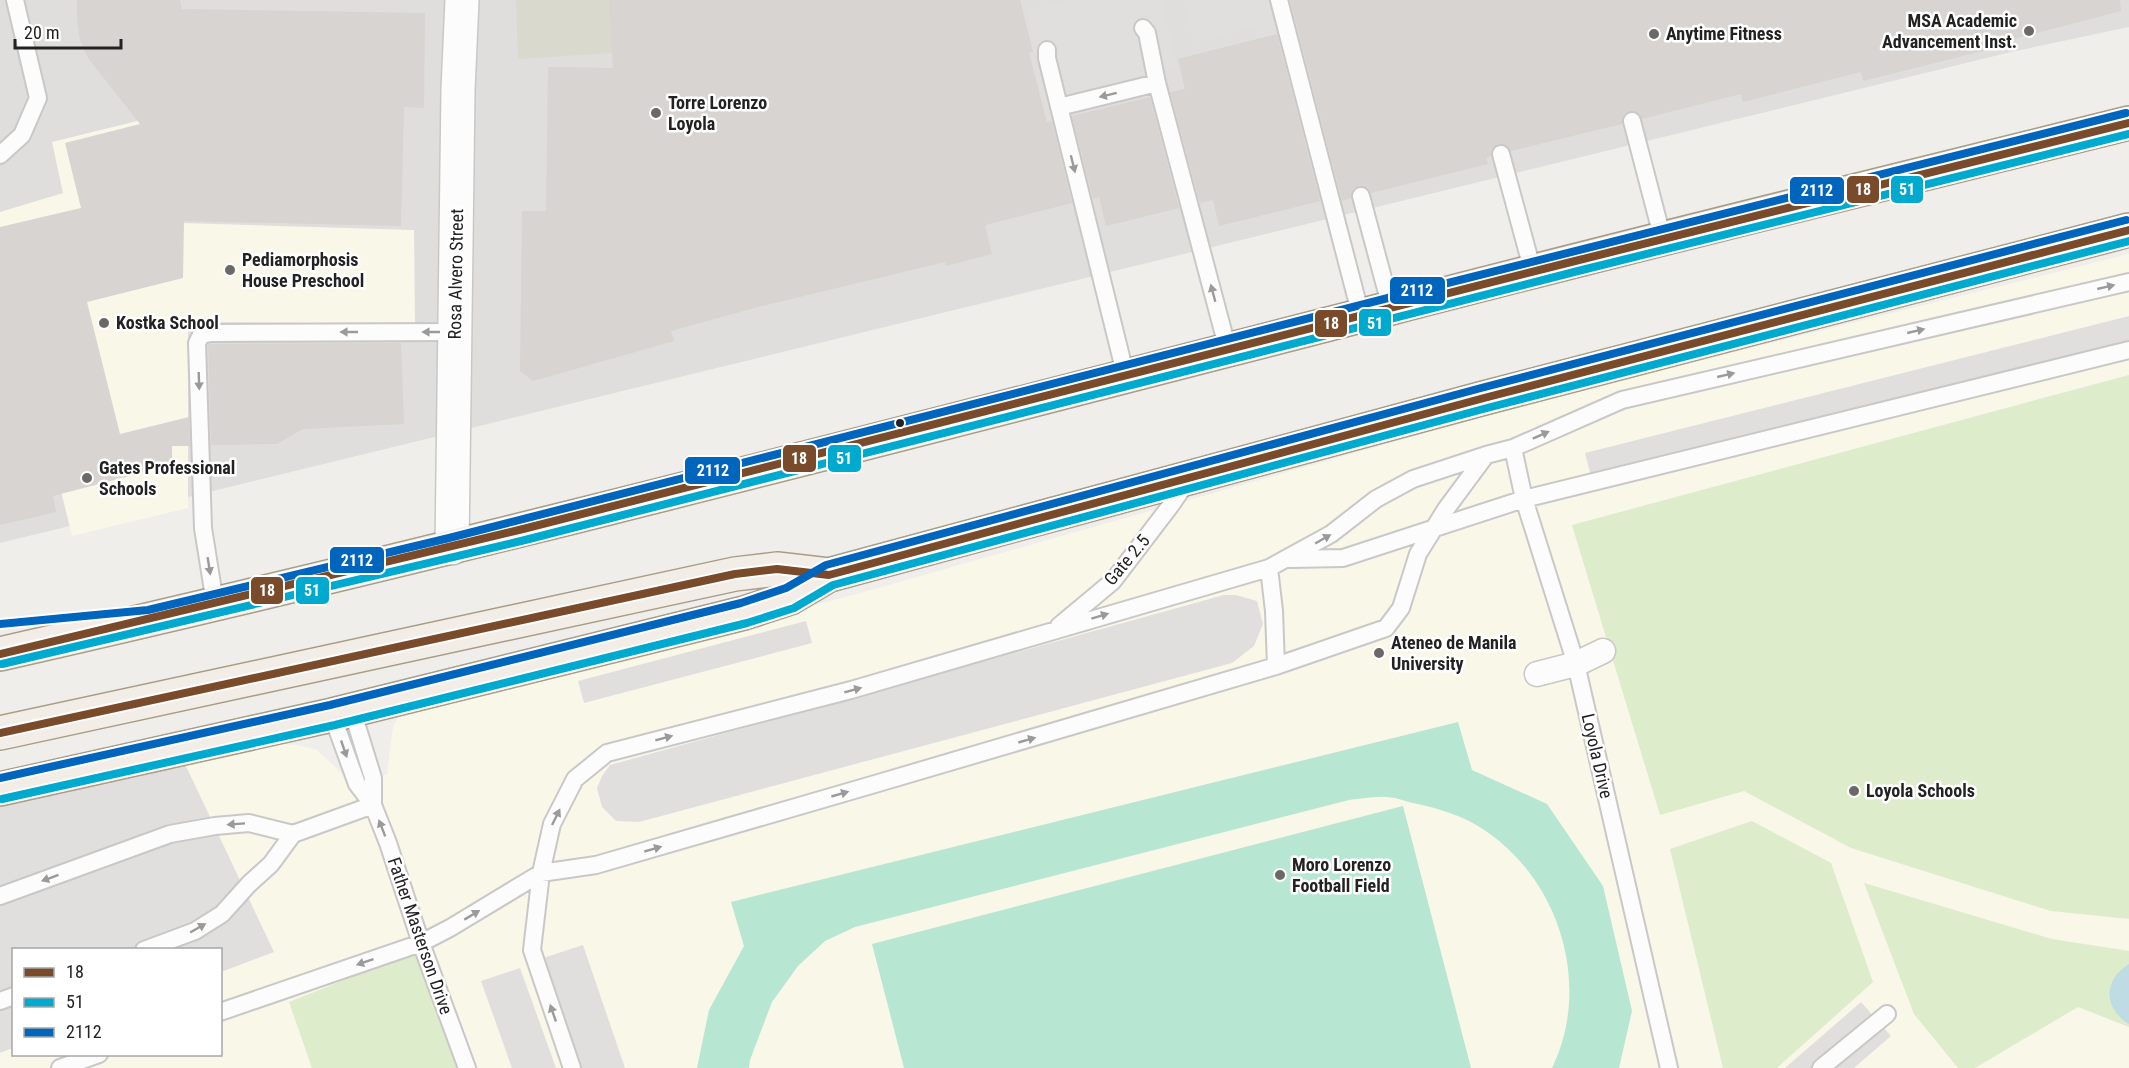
<svg xmlns="http://www.w3.org/2000/svg" width="2129" height="1068" font-family="'Roboto Condensed',sans-serif">
<style>
.residential{fill:#dfdedc}
.education{fill:#f8f7e8;fill-rule:evenodd}
.construction{fill:#d9d9cd}
.grass{fill:#ddeccb}
.pitch{fill:#b7e6d2}
.parking{fill:#e0dfde}
.water{fill:#bfdbe3}
.building{fill:#d7d4d2}
.lines{fill:none;stroke-linecap:round;stroke-linejoin:round}
.service-casing{stroke:#c9c8c7;stroke-width:20}
.pedestrian-casing{stroke:#c9c8c7;stroke-width:27}
.minor-casing{stroke:#c9c8c7;stroke-width:36}
.primary-casing{stroke:#a79c86;stroke-width:36}
.service{stroke:#fdfcfc;stroke-width:16}
.pedestrian{stroke:#fdfcfc;stroke-width:24}
.minor{stroke:#fdfcfc;stroke-width:33}
.primary{stroke:#f3ede7;stroke-width:33}
.bus-1-casing{stroke:#fff;stroke-width:12}
.bus-2-casing{stroke:#fff;stroke-width:12}
.bus-3-casing{stroke:#fff;stroke-width:12}
.bus-1{stroke:#7a4b2a;stroke-width:8}
.bus-2{stroke:#00a9ce;stroke-width:8}
.bus-3{stroke:#0065bd;stroke-width:8}
.oneway{fill:#9a9a9a}
.poi-dot{fill:#6a6968;stroke:#fff;stroke-width:2}
.bus-dot{fill:#222;stroke:#fff;stroke-width:2}
.labels{text-anchor:middle;stroke-width:5;stroke-linejoin:round;paint-order:stroke}
.poi-label{font-size:18px;font-weight:bold;fill:#222;stroke:#fff;text-anchor:start}
.street-label{font-size:18px;fill:#222;stroke:#fff}
.line-badge{stroke:#fff;stroke-width:2}
.badge-label{font-size:16px;text-anchor:middle;font-weight:bold;fill:#fff}
</style>
<rect width="100%" height="100%" fill="#f0eeeb"/>
<path class="residential" d="M0,0h2129v27l-118,25 -2011,491z"/>
<path class="education" d="M182,110l1,113 231,7 1,94 -227,-2v186l-116,28 -72,-294v-30l63,-19 -11,-51z
M2129,254v814h-2129v-265l266,-60 32,2 19,5 37,35 33,-11 6,-47 7,-15 457,-118 681,-193zM14,950h206v104h-206z"/>
<path class="construction" d="M516,0h237v44l-235,15z"/>
<path class="grass" d="M2129,375v544l-78,-8 -200,-63 -107,-57 -84,24 -88,-290z
M1752,821l79,42 42,119 -96,86h-54l-53,-219z
M1864,883l188,56 77,12v76l-51,-20 -103,61h-17l-44,-54z
M417,951l43,117h-148l-23,-66z"/>
<path class="pitch" d="M1458,722l14,48 75,34 56,82 29,125 -13,57h-67c43,-88 3,-202 -83,-247 -18,-9 -37,-14 -56,-18 -9,-2 -18,-6 -27,-6 -12,-1 -25,2 -37,3l-494,127 -30,14 -27,25 -26,36 -22,58 -1,8h-52l12,-58 35,-64 -13,-44z
M1403,806l68,262h-567l-32,-124z"/>
<path class="parking" d="M1076,0h85l17,68 -130,30 -21,-87z
M1183,0h91l22,83 -25,7 -17,-63 -59,16z
M2129,316v37l-535,135 -9,-35z
M1224,595h12l21,6 6,23 -9,22 -22,17 -593,159 -23,-1 -14,-14 -5,-19 5,-12 8,-11z
M806,621l6,22 -228,60 -6,-22z
M184,762l90,190 -53,20 -1,-22h-206l-1,98 -13,5v-250z
M583,945l42,123h-44l-38,-110z
M520,968l36,100h-44l-31,-87z
M1861,1002l30,34 -37,32h-69z"/>
<path class="water" d="M2129,964v60c-26,-16 -26,-44 0,-60z"/>
<path class="building" d="M77,0h103l2,9 243,4 -1,95 -20,-1 -3,119 -217,-5 -1,57 -96,24 33,132 69,-17 1,29h-18v19l-119,31 3,16 -56,13v-298l81,-19 -16,-65 75,-19 -52,-66 -8,-18 -3,-20z
M609,0h411l13,52 -4,1 18,69 5,-1 20,82 -87,22 7,29 -46,12 -1,-4 -191,46 -83,23 3,10 -141,40 -13,-10 2,-160h24l2,-144 65,1z
M1290,0h830l1,11 -127,33 1,4 -132,33 -2,-9 -118,30 -2,-8 -99,25 -3,-6 -9,-2 -6,3 -2,10 -111,27 -7,-7h-6l-7,7v5l-5,2 2,6 -117,29 -3,-5 -9,-2 -6,3 -2,9 -9,3z
M1277,34l43,167 -101,25 -6,-26 -13,3 -30,-111 15,-3 -7,-30z
M1150,97l29,111 -73,18 -7,-29 -6,2 -21,-83z
M401,343l3,81 -101,5 -26,15 -66,1 -3,-101z"/>
<g class="lines">
<defs>
<path id="service" d="M1279,0l82,316
M1143,28l4,5 10,50 71,267
M1047,50v8l79,319
M1059,107l98,-24
M1632,121l31,119
M1501,154l32,118
M0,155l22,-20 16,-37 -23,-98
M1361,196l30,112
M1513,448l11,51 52,165 93,404
M1291,559l52,-1 181,-59 605,-149
M1269,568l5,43 2,55
M215,603l-12,-75 -6,-185 4,-8 10,-2 244,-1
M1059,626l54,-45 58,-76 17,-25
M352,710l21,68v27
M332,715l25,69 16,21 15,38 33,100 46,125
M0,896l170,-62 45,-8 34,-3 44,11
M144,950l51,-19 27,-17 27,-30 22,-20 22,-30 80,-29
M0,1001l14,-5
M220,1012l201,-69 29,-15 91,-55 55,-8 279,-81 401,-118 110,-38 15,-20 17,-54 28,-45 40,-54
M60,1068l39,-14
M572,1068l-40,-118 9,-77 11,-49 23,-45 32,-26 244,-63 418,-122 62,-34 45,-35 37,-20 73,-24 27,-7 109,-48 507,-118
M1821,1068l66,-54"/>
<path id="pedestrian" d="M1537,674l39,-10 27,-13"/>
<path id="minor" d="M452,548l6,-458 4,-90"/>
<path id="primary" d="M0,654c466,-106 928,-227 1391,-346 245,-64 492,-124 738,-185
M0,733l735,-159 42,-5 52,6
M0,789l332,-74 412,-102 46,-15 39,-23 655,-177 645,-168"/>
</defs>
<use href="#service" class="service-casing"/>
<use href="#pedestrian" class="pedestrian-casing"/>
<use href="#minor" class="minor-casing"/>
<use href="#primary" class="primary-casing"/>
<use href="#service" class="service"/>
<use href="#pedestrian" class="pedestrian"/>
<use href="#minor" class="minor"/>
<use href="#primary" class="primary"/>
<defs>
<path id="bus-1" d="M0,654l523,-125 1052,-268 554,-138
M0,733l735,-159 42,-5 52,6 655,-177 645,-168"/>
<path id="bus-2" d="M2,664l523,-124 1053,-269 551,-137
M2,799l333,-74 412,-102 47,-15 39,-23 654,-177 642,-167"/>
<path id="bus-3" d="M0,624l148,-14 301,-72 939,-240 738,-185
M0,778l330,-73 411,-102 45,-15 40,-23 655,-177 645,-168"/>
</defs>
<use href="#bus-1" class="bus-1-casing"/>
<use href="#bus-2" class="bus-2-casing"/>
<use href="#bus-3" class="bus-3-casing"/>
<use href="#bus-1" class="bus-1"/>
<use href="#bus-2" class="bus-2"/>
<use href="#bus-3" class="bus-3"/>
</g>
<defs><path id="oneway-solid" d="M-6-.8H1V-3.2L6.5 0L1 3.2V.8H-6Z" transform="scale(1.5)"/></defs>
<g class="oneway">
<use href="#oneway-solid" transform="translate(1108 95) rotate(166)"/>
<use href="#oneway-solid" transform="translate(1073 164) rotate(76)"/>
<use href="#oneway-solid" transform="translate(2106 287) rotate(-13)"/>
<use href="#oneway-solid" transform="translate(1213 293) rotate(-105)"/>
<use href="#oneway-solid" transform="translate(1916 331) rotate(-13)"/>
<use href="#oneway-solid" transform="translate(349 332) rotate(180)"/>
<use href="#oneway-solid" transform="translate(431 332) rotate(-180)"/>
<use href="#oneway-solid" transform="translate(1726 375) rotate(-13)"/>
<use href="#oneway-solid" transform="translate(199 381) rotate(88)"/>
<use href="#oneway-solid" transform="translate(1541 435) rotate(-24)"/>
<use href="#oneway-solid" transform="translate(1323 539) rotate(-30)"/>
<use href="#oneway-solid" transform="translate(209 566) rotate(81)"/>
<use href="#oneway-solid" transform="translate(1100 616) rotate(-17)"/>
<use href="#oneway-solid" transform="translate(853 690) rotate(-15)"/>
<use href="#oneway-solid" transform="translate(664 738) rotate(-15)"/>
<use href="#oneway-solid" transform="translate(1027 740) rotate(-16)"/>
<use href="#oneway-solid" transform="translate(344 749) rotate(71)"/>
<use href="#oneway-solid" transform="translate(840 794) rotate(-16)"/>
<use href="#oneway-solid" transform="translate(556 817) rotate(-64)"/>
<use href="#oneway-solid" transform="translate(236 824) rotate(176)"/>
<use href="#oneway-solid" transform="translate(382 828) rotate(-111)"/>
<use href="#oneway-solid" transform="translate(653 849) rotate(-16)"/>
<use href="#oneway-solid" transform="translate(50 878) rotate(160)"/>
<use href="#oneway-solid" transform="translate(472 915) rotate(-31)"/>
<use href="#oneway-solid" transform="translate(198 928) rotate(-30)"/>
<use href="#oneway-solid" transform="translate(365 962) rotate(161)"/>
<use href="#oneway-solid" transform="translate(553 1013) rotate(-109)"/>
</g>
<g class="poi-dot">
<circle cx="2029" cy="31" r="6"/>
<circle cx="1654" cy="34" r="6"/>
<circle cx="656" cy="113" r="6"/>
<circle cx="230" cy="270" r="6"/>
<circle cx="104" cy="323" r="6"/>
<circle cx="87" cy="478" r="6"/>
<circle cx="1379" cy="653" r="6"/>
<circle cx="1854" cy="791" r="6"/>
<circle cx="1280" cy="875" r="6"/>
</g>
<circle class="bus-dot" cx="900" cy="423" r="5"/>
<g class="labels">
<g class="poi-label">
<text x="2017" y="27" text-anchor="end">MSA Academic<tspan x="2017" dy="21">Advancement Inst.</tspan></text>
<text x="1666" y="40">Anytime Fitness</text>
<text x="668" y="109">Torre Lorenzo<tspan x="668" dy="21">Loyola</tspan></text>
<text x="242" y="266">Pediamorphosis<tspan x="242" dy="21">House Preschool</tspan></text>
<text x="116" y="329">Kostka School</text>
<text x="99" y="474">Gates Professional<tspan x="99" dy="21">Schools</tspan></text>
<text x="1391" y="649">Ateneo de Manila<tspan x="1391" dy="21">University</tspan></text>
<text x="1866" y="797">Loyola Schools</text>
<text x="1292" y="871">Moro Lorenzo<tspan x="1292" dy="21">Football Field</tspan></text>
</g>
<g class="street-label">
<text transform="translate(456 274) rotate(-89)" y="6">Rosa Alvero Street</text>
<text transform="translate(1127 560) rotate(-50)" y="6">Gate 2.5</text>
<text transform="translate(1597 756) rotate(77)" y="6">Loyola Drive</text>
<text transform="translate(420 936) rotate(71)" y="6">Father Masterson Drive</text>
</g>
</g>
<g class="line-badge">
<rect x="1890" y="175" width="34" height="29" rx="6" fill="#00a9ce"/>
<rect x="1846" y="175" width="34" height="29" rx="6" fill="#7a4b2a"/>
<rect x="1789" y="176" width="56" height="29" rx="6" fill="#0065bd"/>
<rect x="1389" y="276" width="57" height="29" rx="6" fill="#0065bd"/>
<rect x="1358" y="308" width="34" height="29" rx="6" fill="#00a9ce"/>
<rect x="1314" y="309" width="34" height="29" rx="6" fill="#7a4b2a"/>
<rect x="827" y="444" width="35" height="29" rx="6" fill="#00a9ce"/>
<rect x="782" y="444" width="35" height="29" rx="6" fill="#7a4b2a"/>
<rect x="684" y="456" width="57" height="29" rx="6" fill="#0065bd"/>
<rect x="329" y="546" width="56" height="28" rx="6" fill="#0065bd"/>
<rect x="250" y="576" width="34" height="29" rx="6" fill="#7a4b2a"/>
<rect x="295" y="576" width="35" height="29" rx="6" fill="#00a9ce"/>
</g>
<g class="badge-label">
<text x="1907" y="195">51</text>
<text x="1863" y="195">18</text>
<text x="1817" y="196">2112</text>
<text x="1417" y="296">2112</text>
<text x="1375" y="329">51</text>
<text x="1331" y="329">18</text>
<text x="844" y="464">51</text>
<text x="799" y="464">18</text>
<text x="713" y="476">2112</text>
<text x="357" y="566">2112</text>
<text x="267" y="596">18</text>
<text x="312" y="596">51</text>
</g>
<rect x="12" y="948" width="210" height="108" fill="#ffffff" stroke="#a7a7a7" stroke-width="1.5"/>
<rect x="24" y="968" width="30" height="9" fill="#7a4b2a" stroke="#a7a7a7" stroke-width="1.5"/>
<text x="66" y="978" font-size="18" fill="#222222">18</text>
<rect x="24" y="998" width="30" height="9" fill="#00a9ce" stroke="#a7a7a7" stroke-width="1.5"/>
<text x="66" y="1008" font-size="18" fill="#222222">51</text>
<rect x="24" y="1028" width="30" height="9" fill="#0065bd" stroke="#a7a7a7" stroke-width="1.5"/>
<text x="66" y="1038" font-size="18" fill="#222222">2112</text>
<path d="M15 39v9h106v-9" fill="none" stroke="#222222" stroke-width="3"/>
<text x="24" y="39" font-size="18" fill="#222222" stroke="#ffffff" stroke-width="4.5" paint-order="stroke">20 m</text>
</svg>
